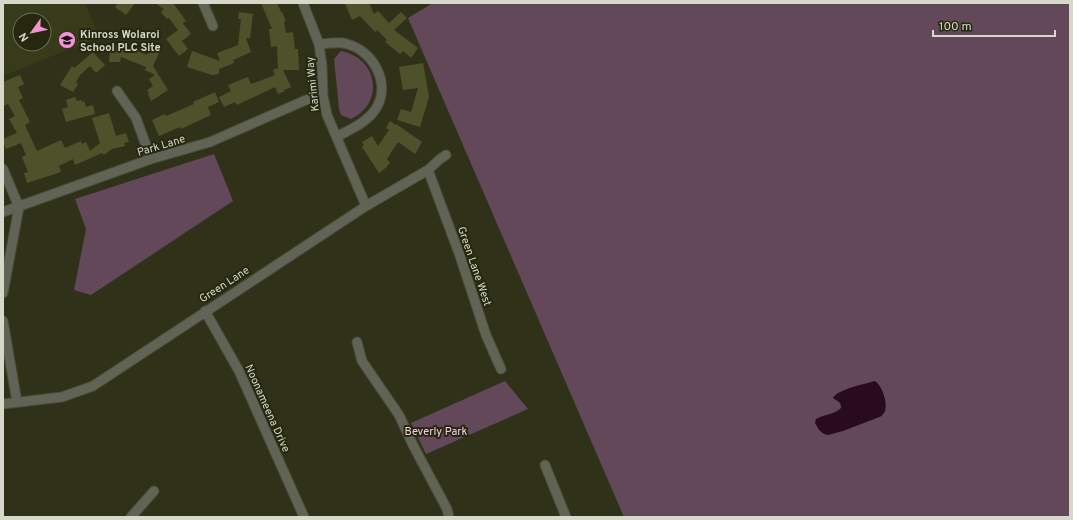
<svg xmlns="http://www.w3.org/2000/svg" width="1073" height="520" font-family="Overpass,sans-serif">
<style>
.built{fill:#373b1a;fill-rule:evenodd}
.green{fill:#63485a}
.water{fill:#290b20}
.building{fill:#4e522b}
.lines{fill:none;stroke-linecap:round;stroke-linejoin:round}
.minor-casing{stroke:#4a4d35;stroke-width:11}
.minor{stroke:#616357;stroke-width:9}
.labels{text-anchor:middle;stroke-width:4;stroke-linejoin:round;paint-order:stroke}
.poi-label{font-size:11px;font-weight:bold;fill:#d6d9ca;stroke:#25280f;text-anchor:start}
.street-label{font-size:11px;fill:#d6d9ca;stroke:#25280f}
.park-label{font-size:11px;fill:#ffcced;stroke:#25280f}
</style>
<rect width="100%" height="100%" fill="#2f3219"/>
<path class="built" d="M3,3h82l14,34 -96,39zM20,20h24v24h-24z"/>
<path class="green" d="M433,3h637v514h-446l-216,-499z
M341,51c37,7 44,52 10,68l-10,-4 -2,-6 -5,-50z
M214,154l19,47 -142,94 -17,-5 12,-61 -11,-30z
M505,381l23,28 -102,45 -15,-31z"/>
<path class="water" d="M875,381c7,5 13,21 10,30 0,1 -3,4 -3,5l-39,15 -15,4 -4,-1 -5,-4 -4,-7 1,-4c8,-5 18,-4 25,-11 0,-7 -3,-6 -8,-10 5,-9 32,-14 42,-17z"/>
<path class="building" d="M118,3h17l-9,12 -11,-8z
M155,3h18l13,18 -3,2 8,11 -9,7 6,8 -9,7 -13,-17 12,-9 -9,-12 -2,1 -6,-7 3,-3z
M261,3h16l4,9h1l4,9 -2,1 2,11 7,-1 2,17h3l1,21h-16l8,17 -7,3 1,1 -7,3 -3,-7 -38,18 -2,-3 -11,5 -5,-10 12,-6 -3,-6 20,-8 3,7 24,-9 -2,-5 5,-2 -1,-22 -6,1 -2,-18h3z
M345,3h24l5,11 4,-3 11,12 12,-11 6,6 -13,12 24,18 -7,10 -8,-7 -3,3 -15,-12 2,-2 -10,-10 -2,2 -15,-16 -8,4z
M239,12l14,2 -3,24h-4l5,14 -18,8 1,3 -15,6v5l-7,1 -25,-8 5,-16 28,10 -3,-8 21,-8 3,-26h-3z
M110,44l18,1v2l19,8 3,-8 10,4 -7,15 15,24 -17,11 -3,-7 1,-1 -2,-3 6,-4 -4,-7 6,-4 -10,-5 1,-3 -25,-10 -1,5h-11z
M93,52l12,13 -9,8 -6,-7 -10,9 -4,7 2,2 -5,8 -13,-7 12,-19 2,2z
M423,63l6,34 -9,30 -23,-7 4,-11 10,3 7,-24 -15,2 -4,-23z
M20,75l4,9 -6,3 5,11 -4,2 11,22 -5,3 12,26 24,-11 4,8 16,-7 1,3 4,-2 4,9 10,-8 -8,-25 17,-5 7,23 10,-3 3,9 -5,1 1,3 -13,3 -8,6 -2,-2 -27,12 -2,-6 -14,7 2,6 -34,11 -3,-10 4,-1 -6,-15 4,-2 -5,-12 -15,6 -3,-7v-3l14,-6 -8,-14 6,-3 -7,-12 -5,2v-24z
M215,92l4,10 -11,5 3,8 -30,14 -1,-2 -21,9 -7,-16 13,-6 1,2 28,-12 -1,-2z
M75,97l2,4 4,-1 1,2 2,-1 2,6 7,-2 2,9 -29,8 -4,-13 6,-2 -2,-7z
M390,121l6,4v-1l26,18 -7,12 -17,-12 -11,17 3,4 -3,3v1l-8,6 -17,-26 2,-2 -2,-3 10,-6 6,10 11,-16 -3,-2z"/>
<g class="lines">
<defs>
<path id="minor" d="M203,3l10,23
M303,3l16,41 3,22 1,30 4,19 39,91
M319,44c9,0 19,-3 28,0 27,7 45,41 28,66 -9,13 -25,19 -38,27
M117,91l19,27 15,41
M3,169l16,38 -16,86
M428,170l32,86 26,79 15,34
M3,212l148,-53 59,-17 96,-42 17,-4
M205,311l34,60 65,146
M3,321l14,81
M357,342l5,19 37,54 15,32 33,62 2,8
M3,404l59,-7 31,-11 273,-180 62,-36 12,-11 6,-4
M545,465l21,52
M131,517l23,-26"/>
</defs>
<use href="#minor" class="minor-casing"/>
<use href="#minor" class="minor"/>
</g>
<defs>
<symbol id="school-disc" viewBox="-11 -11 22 22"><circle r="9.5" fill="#f491d4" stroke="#25280f"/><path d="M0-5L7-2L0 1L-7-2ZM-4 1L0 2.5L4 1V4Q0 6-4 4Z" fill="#111"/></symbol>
</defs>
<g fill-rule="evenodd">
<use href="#school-disc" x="57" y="30" width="20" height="20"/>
</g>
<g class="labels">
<g class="poi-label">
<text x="80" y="38">Kinross Wolaroi<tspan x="80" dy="13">School PLC Site</tspan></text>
</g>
<g class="street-label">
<text transform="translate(312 84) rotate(-96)" y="4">Karimi Way</text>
<text transform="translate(161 145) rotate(-17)" y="4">Park Lane</text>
<text transform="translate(475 266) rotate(71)" y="4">Green Lane West</text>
<text transform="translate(224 284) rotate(-33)" y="4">Green Lane</text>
<text transform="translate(268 408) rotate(66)" y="4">Noonameena Drive</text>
</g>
<g class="park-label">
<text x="436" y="435">Beverly Park</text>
</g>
</g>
<rect width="1073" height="520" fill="none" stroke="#d6d9ca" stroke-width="8"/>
<g transform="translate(32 32) rotate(237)"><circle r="19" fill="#25280f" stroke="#6c6f5a"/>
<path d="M0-3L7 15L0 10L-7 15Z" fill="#f491d4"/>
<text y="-6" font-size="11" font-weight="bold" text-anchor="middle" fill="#d6d9ca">N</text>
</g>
<path d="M933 30v6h122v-6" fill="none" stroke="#d6d9ca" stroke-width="2"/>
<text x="939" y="30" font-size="12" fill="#d6d9ca" stroke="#25280f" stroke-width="3" paint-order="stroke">100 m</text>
</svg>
